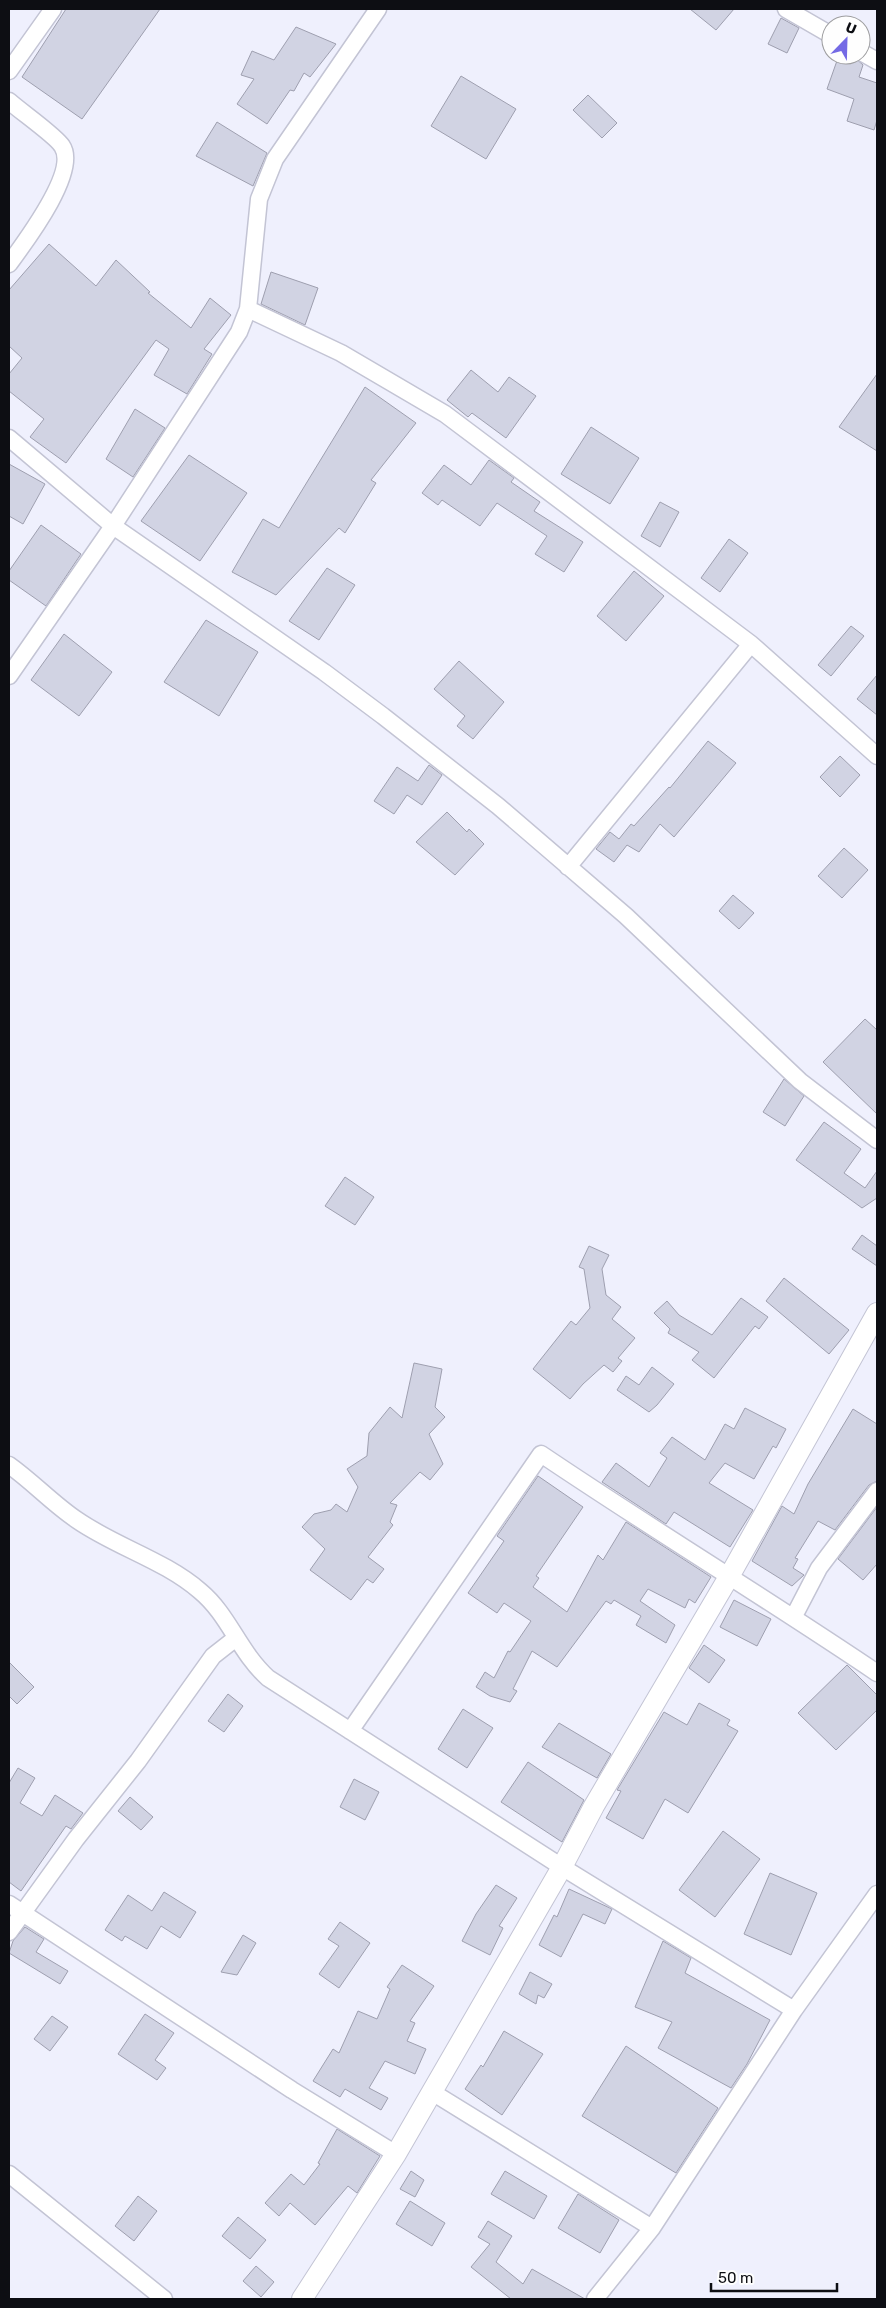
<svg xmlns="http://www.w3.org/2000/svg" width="886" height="2308" font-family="Rubik,sans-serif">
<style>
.building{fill:#d1d3e3;stroke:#9e9faf}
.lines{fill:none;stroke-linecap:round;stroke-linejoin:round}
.minor-casing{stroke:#c3c4d4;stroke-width:19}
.major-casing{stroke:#c3c4d4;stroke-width:22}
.minor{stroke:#fff;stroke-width:16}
.major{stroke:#fff;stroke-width:20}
</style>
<rect width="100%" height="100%" fill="#eff0fd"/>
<path class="building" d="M66,9h94l-78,110 -60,-42z
M690,9h44l-18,21z
M781,18l18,10 -12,25 -19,-9z
M296,27l40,17 -26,33 -6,-4 -10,18 -4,-1 -23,34 -30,-20 17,-25 -13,-4 11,-24 22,9z
M839,55h13l11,10 -4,12 18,6v37l-3,10 -27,-9 7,-22 -27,-10z
M461,76l55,33 -30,50 -55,-33z
M588,95l29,28 -15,15 -29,-28z
M217,122l50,31 -14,33 -57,-30z
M49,244l47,42 20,-26 34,32 -2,1 43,35 19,-30 21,17 -27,34 8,5 -25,40 -33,-19 15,-26 -13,-9 -90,123 -36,-26 14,-18 -35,-28v-17l13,-16 -13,-12v-56z
M271,272l47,16 -13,37 -44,-21z
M471,370l27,22 11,-15 27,19 -30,42 -34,-25 -4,4 -21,-17z
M877,374v77l-38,-24z
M365,387l51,36 -45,57 5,3 -31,50 -6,-5 -63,67 -44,-23 31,-53 16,9z
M135,409l30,19 -32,49 -27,-18z
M591,427l48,31 -29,46 -49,-30z
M189,455l58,38 -47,68 -59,-40z
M489,460l25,18 -3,4 29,20 -6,9 49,31 -19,30 -29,-18 12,-18 -50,-33 -17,23 -38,-26 -4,5 -16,-12 22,-28 27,20z
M9,464l36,20 -22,40 -14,-8z
M660,502l19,10 -19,35 -19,-11z
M41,525l40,29 -35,52 -37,-26v-9z
M729,539l19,14 -28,39 -19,-14z
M327,568l28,17 -36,55 -30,-19z
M634,571l30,25 -38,45 -29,-25z
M206,620l52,32 -39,64 -55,-34z
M851,626l13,10 -33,40 -13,-11z
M64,634l48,38 -33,44 -48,-36z
M459,661l45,41 -31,37 -16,-13 8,-10 -31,-27z
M877,675v40l-20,-16z
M708,741l28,22 -62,74 -14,-13 -21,28 -12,-7 -13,17 -18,-13 14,-17 9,7 12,-15 3,2 35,-39 1,1z
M840,756l20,19 -20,22 -20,-20z
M429,765l13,10 -20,30 -15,-10 -13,19 -20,-13 23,-34 21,14z
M447,812l20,20 2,-3 15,15 -29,31 -39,-33z
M844,848l24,22 -26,28 -24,-22z
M733,895l21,18 -15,16 -20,-18z
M865,1019l12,11v84l-54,-52z
M784,1079l20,17 -19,30 -22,-14z
M824,1122l37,27 -17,24 21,15 12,-17v27l-15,10 -66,-48z
M345,1177l29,20 -19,28 -30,-19z
M862,1235l15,11v20l-25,-17z
M589,1246l20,9 -7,14 4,26 15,12 -9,12 23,19 -17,20 4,3 -9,11 -9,-7 -21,19 -13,15 -37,-30 38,-48 5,4 14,-17 -6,-39 -5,-2z
M784,1278l65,52 -20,24 -63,-53z
M741,1298l27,19 -9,12 -4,-3 -41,52 -22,-18 7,-8 -31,-19 2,-4 -16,-16 13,-12 12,14 33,20z
M414,1363l28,6 -7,38 10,10 -16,17 14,30 -13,16 -10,-8 -30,31 7,2 -7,17 3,3 -25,32 16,12 -11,14 -6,-4 -16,21 -41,-30 15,-21 -23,-22 12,-13 17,-4 5,-6 11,8 11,-25 -11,-18 20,-13 2,-23 21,-26 12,11z
M652,1367l22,17 -17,21 -8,7 -32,-22 9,-14 13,9z
M745,1408l41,21 -10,19 -3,-2 -19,33 -29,-16 -16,20 44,27 -23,37 -56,-35 -8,12 -64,-42 14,-19 33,24 18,-29 -7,-5 12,-16 33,23 20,-36 9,5z
M853,1409l24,15v57l-8,4 -34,45 -17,-9 -23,37 3,1 -5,9 11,7 -12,11 -40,-25 30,-55 12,8 14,-30z
M538,1476l45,31 -47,69 3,2 -6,9 34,25 31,-57 5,5 23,-38 85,55 -16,26 -6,-4 -4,9 -37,-19 -8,12 35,24 -9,18 -30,-18 5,-9 -27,-16 -3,4 -5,-3 -49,66 -25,-16 -19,38 4,2 -7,11 -20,-6 -14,-9 9,-15 9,6 14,-27 2,1 21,-31 -27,-18 -7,10 -29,-20 36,-52 -7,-5z
M877,1507v57l-14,16 -25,-21z
M734,1600l37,19 -14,27 -37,-19z
M704,1645l21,15 -16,23 -20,-15z
M9,1662l25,25 -17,17 -8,-8z
M847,1665l30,30v15l-41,40 -38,-37z
M228,1694l15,12 -19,26 -16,-11z
M699,1703l31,17 -3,5 11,6 -50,82 -23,-14 -22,40 -37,-21 15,-27 -4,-1 47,-78 23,13z
M463,1709l30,19 -26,40 -29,-19z
M559,1723l52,31 -14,24 -55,-31z
M528,1762l56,38 -22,42 -61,-40z
M18,1768l17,10 -15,25 22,13 13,-21 28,18 -12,16 -5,-3 -45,65 -12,-9v-99z
M354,1779l25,13 -14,28 -25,-13z
M130,1797l23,20 -12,13 -23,-19z
M723,1831l37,28 -45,58 -36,-27z
M770,1873l47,20 -26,62 -47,-21z
M496,1885l21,13 -18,28 4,2 -13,27 -28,-14 14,-27z
M569,1889l43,20 -7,15 -22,-10 -22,43 -22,-12 15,-30 3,2z
M164,1892l32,20 -16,26 -19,-12 -14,23 -22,-13 -3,5 -17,-11 23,-35 24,16z
M340,1922l30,21 -31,45 -20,-14 20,-28 -11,-7z
M25,1927l19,12 -8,13 32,19 -8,13 -51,-31 4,-12z
M243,1935l13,8 -19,32 -16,-3z
M663,1941l28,17 -6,15 85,47 -23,44 -16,24 -73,-40 14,-26 -37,-15z
M402,1965l32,21 -24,35 5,2 -8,18 19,8 -11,25 -30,-13 -16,27 19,10 -7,12 -36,-21 -5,8 -27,-16 20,-32 6,4 19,-42 19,8 13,-30 -3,-2z
M530,1972l22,12 -8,14 -6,-3 -2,9 -17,-10z
M145,2014l29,19 -19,27 11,8 -9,12 -39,-26z
M52,2016l16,11 -18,24 -16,-12z
M504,2031l39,23 -41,61 -37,-26 16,-24 2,2z
M626,2046l92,62 -42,65 -94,-57z
M337,2129l43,27 -23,37 -9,-7 -33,39 -25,-22 -11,13 -14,-13 26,-29 13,11 16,-21 -2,-1z
M411,2171l13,9 -9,17 -15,-8z
M505,2171l42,25 -13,23 -43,-25z
M578,2194l41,26 -19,33 -42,-25z
M138,2196l19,15 -23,30 -19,-15z
M410,2201l35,22 -13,23 -36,-22z
M238,2217l28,23 -16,19 -28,-23z
M488,2221l24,15 -16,26 27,22 9,-15 53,30h-74l-40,-32 19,-23 -12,-7z
M256,2266l18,16 -13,15 -18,-16z"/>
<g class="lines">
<defs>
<path id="minor" d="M786,9l45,26
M861,52l16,9
M9,71l44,-62
M9,101c11,10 47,35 53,45 17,25 -37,96 -53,118
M248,309l93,44 104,61 306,230 126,112
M9,438l104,88 211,146 59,44 115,90 128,110 174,165 77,59
M9,676l104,-150 126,-194 9,-23 11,-110 16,-40 103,-150
M568,867l183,-223
M9,1465c24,17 44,39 68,55 39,27 87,40 123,71 29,24 39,61 68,87l294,189 232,143
M794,1616l25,-48 58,-77
M350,1731l191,-277c111,75 225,144 336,219
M9,1904l283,186 104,64
M9,1932l67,-93 62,-78 75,-105 23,-18
M432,2092l220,136
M9,2174l155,125
M595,2299l57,-71 142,-218 83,-116"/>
<path id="major" d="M302,2299l94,-145 166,-287 32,-61 136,-231 147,-262"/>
</defs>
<use href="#minor" class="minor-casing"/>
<use href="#major" class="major-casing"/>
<use href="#minor" class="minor"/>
<use href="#major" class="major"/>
</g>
<rect width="886" height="2308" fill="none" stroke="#0d0e13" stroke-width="20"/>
<g transform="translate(846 40) rotate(23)"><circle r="24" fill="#fefefe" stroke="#9e9ea0"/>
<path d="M0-4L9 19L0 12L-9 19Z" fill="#746ae5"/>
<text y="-8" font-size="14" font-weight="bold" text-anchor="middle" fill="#0d0e13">U</text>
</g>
<path d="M711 2283v8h126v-8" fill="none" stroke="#0d0e13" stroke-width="2.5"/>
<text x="718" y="2283" font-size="15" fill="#0d0e13" stroke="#fefefe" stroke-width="4" paint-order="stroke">50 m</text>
</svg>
